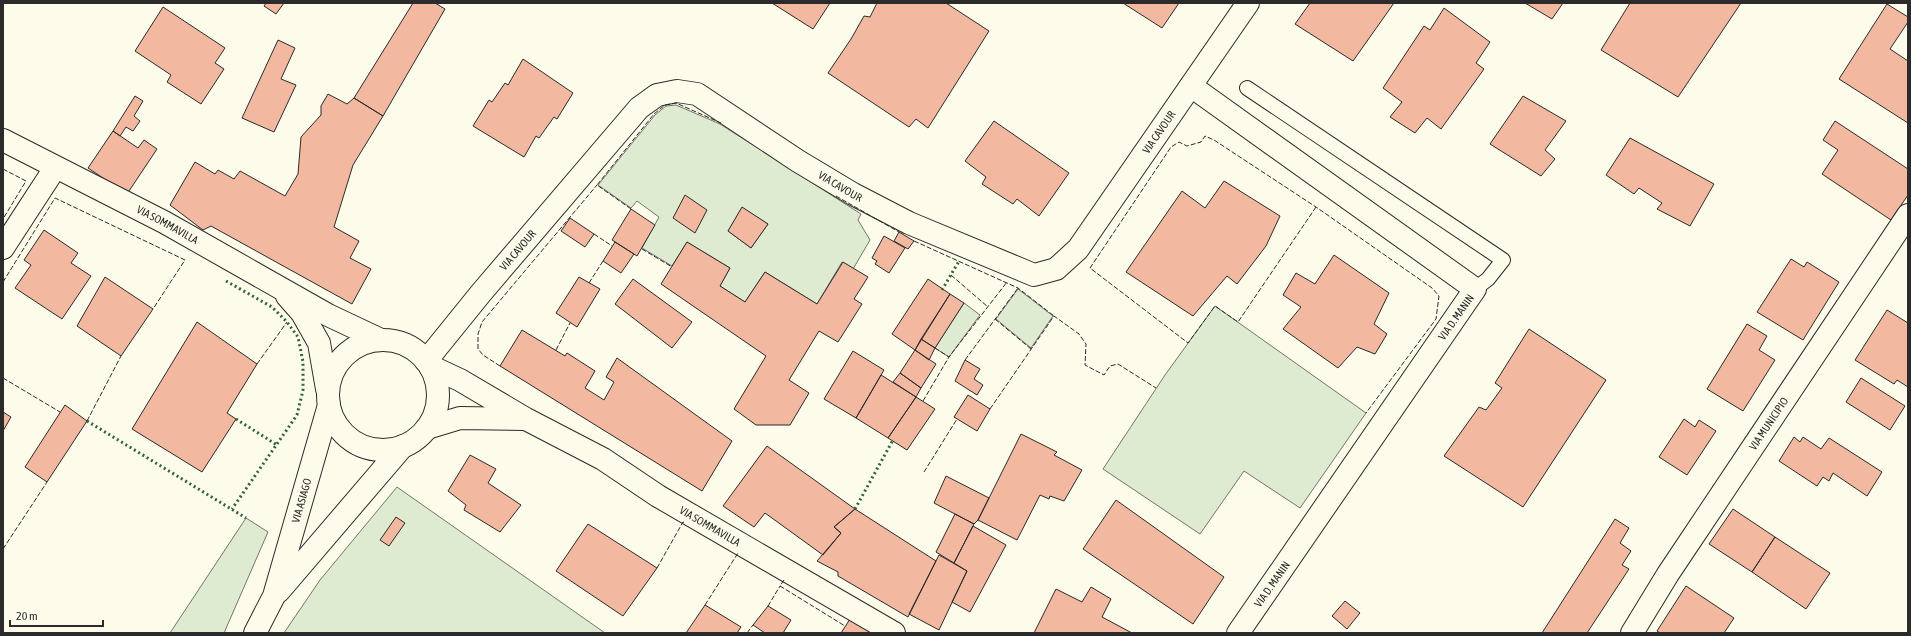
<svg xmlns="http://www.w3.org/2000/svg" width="1911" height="636" font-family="'Asap Condensed',sans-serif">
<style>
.green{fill:#deebd1;stroke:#74746e;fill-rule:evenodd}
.building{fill:#f2b8a0;stroke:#2b2b2b}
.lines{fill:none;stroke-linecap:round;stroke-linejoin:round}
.lane-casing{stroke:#2b2b2b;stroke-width:16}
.street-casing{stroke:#2b2b2b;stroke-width:24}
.secondary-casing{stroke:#2b2b2b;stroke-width:24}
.lane{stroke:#fdfbea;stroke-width:14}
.street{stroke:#fdfbea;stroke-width:22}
.secondary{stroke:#fdfbea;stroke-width:22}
.hedge{stroke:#34623c;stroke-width:3;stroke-dasharray:2 3;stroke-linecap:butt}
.fence{stroke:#2b2b2b;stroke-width:1;stroke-dasharray:5 2;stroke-linecap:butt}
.labels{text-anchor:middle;stroke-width:3;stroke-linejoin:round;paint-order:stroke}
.street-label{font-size:11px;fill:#2b2b2b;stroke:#fdfbea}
</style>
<rect width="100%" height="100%" fill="#fdfbea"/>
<path class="green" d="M676,105l44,19 141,90 -3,6 12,20 -17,29 -11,-7 -25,42 -52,-32 -20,30 -25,-16 10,-18 -43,-26 -15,24 -30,-18 17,-31 -22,-16 -6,7 -33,-23 57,-70 11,-9zM742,208l26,16 -17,24 -23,-17z
M1018,289l35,27 -22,32 -35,-29z
M964,303l16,12 -31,42 -14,-9z
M1215,306l151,107 -66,95 -56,-37 -44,63 -97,-65 62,-94z
M397,487l208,146h-321l36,-53z
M246,518l22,14 -44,101h-54z"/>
<path class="building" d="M266,3h18l-8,11 -12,-8z
M413,3h22l10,6 -62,107 -29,-18z
M772,3h58l-17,26z
M877,3h69l43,28 -61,97 -12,-9 -7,8 -81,-54 23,-34 13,-23 6,1z
M1123,3h56l-17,25z
M1310,3h84l-41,58 -58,-37z
M1525,3h38l-11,16z
M1630,3h111l-63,94 -77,-47z
M1887,4l21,13v5l-18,27 18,12v62l-69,-44z
M163,7l62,41 -10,15 9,6 -23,35 -34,-22 4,-7 -36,-24z
M1444,8l46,34 -14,21 8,6 -43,60 -14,-11 -12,15 -25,-16 12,-15 -19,-14 41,-62 6,4z
M278,40l17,8 -14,31 15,6 -22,47 -32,-14z
M523,59l50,34 -16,26 -3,-2 -15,21 -3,-2 -12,21 -51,-31 16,-26 3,2 13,-19 3,2z
M328,94l19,10 7,-6 29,18 -30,49 -19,62 25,14 -9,17 21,11 -19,35 -141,-78 -8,4 -33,-25 25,-43 20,12 3,-4 16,9 6,-8 45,25 13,-22 3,-37 20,-22v-9z
M135,96l8,5 -9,15 6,5 -7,10 -7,-4 -6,9 -7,-5z
M1523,96l43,25 -21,29 10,9 -14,17 -51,-32z
M994,121l75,52 -30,43 -22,-17 -4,5 -31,-20 4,-7 -21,-16z
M1835,121l73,48v26l-17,25 -69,-46 16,-24 -15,-10z
M113,131l25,17 6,-8 13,9 -30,45 -39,-26z
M1630,138l84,46 -24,42 -33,-17 5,-6 -23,-15 -5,6 -28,-19z
M1224,181l56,35 -14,30 -29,38 -10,-8 -34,40 -67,-44 56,-81 23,17z
M685,195l22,15 -12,23 -22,-15z
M742,207l26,17 -17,24 -23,-17z
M631,209l24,16 -18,31 -25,-16z
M570,218l24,16 -9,13 -24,-16z
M44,230l34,23 -7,10 20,13 -29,43 -47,-31 16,-23 -7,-5z
M899,232l15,9 -6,8 -14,-8z
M884,236l21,12 -16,25 -14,-9 2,-3 -5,-3z
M615,242l19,12 -13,19 -18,-12z
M687,242l43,26 -10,18 25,16 20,-30 52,32 26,-42 25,15 -14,22 8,5 -24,38 -19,-11 -30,49 20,13 -19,32h-34l-22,-16 32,-53 -105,-72z
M1334,255l55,38 -15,31 13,10 -12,20 -18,-7 -19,21 -55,-39 18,-22 -18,-12 13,-22 19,11z
M1791,259l13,8 3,-5 32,20 -36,58 -46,-28z
M105,277l48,32 -32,47 -44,-30z
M579,277l21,12 -23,38 -21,-14z
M633,279l59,43 -20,26 -57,-44z
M928,279l22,15 -35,56 -23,-16z
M950,294l14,9 -29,45 -14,-9z
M1887,310l21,13v64l-11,-7 -3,4 -39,-24z
M197,322l60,42 -30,49 9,6 -34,53 -70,-43z
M1747,324l20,12 -8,14 16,10 -32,51 -36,-22z
M1529,329l77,51 -83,127 -79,-51 35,-49 7,3 16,-22 -7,-5z
M522,330l43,26 2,-3 28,18 -10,17 19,12 10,-18 -8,-5 11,-19 115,83 -30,50 -202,-125z
M921,339l14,9 -6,12 -14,-10z
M915,350l21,14 -15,24 -21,-15z
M853,351l31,19 -28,48 -32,-19z
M965,360l15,9 -6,10 9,6 -6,10 -22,-14z
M900,373l21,15 -5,9 -23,-15z
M881,375l35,22 -28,41 -32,-20z
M1861,378l44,28 -15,24 -44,-28z
M968,395l22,14 -13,22 -23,-14z
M916,397l19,12 -28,41 -19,-12z
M65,405l22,16 -40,61 -22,-15z
M3,412l8,5 -8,14z
M1684,419l11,8 4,-7 17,11 -29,44 -28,-18z
M1021,434l36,18 -3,3 28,15 -18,31 -14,-5 -1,3 -9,-4 -23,45 -39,-20z
M1794,437l6,5 3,-5 18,12 8,-11 53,34 -15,24 -34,-23 -4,8 -6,-4 -6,9 -38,-25z
M767,446l88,63 -21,18 7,6 -18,22 -58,-42 -11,14 -31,-21z
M470,455l26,14 -8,14 33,22 -21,27 -36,-22 2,-5 -18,-14z
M946,476l43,22 -11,22 -4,4 -40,-21z
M1116,500l108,77 -31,47 -110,-75z
M855,509l81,52 -28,56 -70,-41v-4l-21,-11 24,-28 -7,-6z
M1733,509l42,28 -23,35 -43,-28z
M955,514l19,10 -20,39 -18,-11z
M396,517l9,6 -16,23 -9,-6z
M1615,519l14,9 -9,15 11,8 -9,14 7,4 -42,64h-45z
M588,524l69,44 -34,48 -67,-45z
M973,526l33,19 -36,67 -18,-10 15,-31 -13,-8z
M1775,537l55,36 -24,36 -54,-37z
M939,555l28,16 -28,59 -30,-16z
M1686,586l48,32 -10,15h-64l-3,-2z
M1091,587l20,12 -9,18 30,16h-98l22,-44 26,13z
M1345,601l15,12 -13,16 -15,-13z
M705,605l36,22 -4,6h-51z
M768,606l23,14 -8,13h-18l-12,-8z
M850,619l22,14h-31z"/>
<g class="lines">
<defs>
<path id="lane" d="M1247,88l256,172 -15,19 -13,10"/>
<g id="street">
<path d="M1191,86l284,203 -237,344"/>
<path d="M3,248l52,-80"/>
<path id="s1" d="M426,361l55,-68 158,-185 18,-13 20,-4 20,3 101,67 55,33 56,29 125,52 22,-6 22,-20 170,-246"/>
<path id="s2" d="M1632,633l36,-59 240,-359"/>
</g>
<g id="secondary">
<path id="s3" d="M3,140l161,82 164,93 53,25"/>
<path d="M287,296l15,17 17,30 8,46"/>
<circle cx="383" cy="395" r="55"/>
<path id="s4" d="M430,366l30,14 66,39 77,40 55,37 236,137"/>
<path d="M427,428l33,-10 65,1"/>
<path d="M279,591l124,-145"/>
<path id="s5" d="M255,633l19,-37 55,-191"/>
</g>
</defs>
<use href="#lane" class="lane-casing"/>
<use href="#street" class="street-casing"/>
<use href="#secondary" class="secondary-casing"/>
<use href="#lane" class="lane"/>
<use href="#street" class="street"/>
<use href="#secondary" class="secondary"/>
<path class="hedge" d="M226,281l46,26 15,15 11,15 5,25v28l-6,25 -65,94
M942,290l17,-29
M236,419l41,26
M87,421l159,97
M855,509l38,-69"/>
<path class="fence" d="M3,169l23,12 -23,38
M836,196l63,36
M1316,207l-78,115 -23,-16 -27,37 -98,-75 81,-121 8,-5 8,4 14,-4 4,-6 9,4 102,67 116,81 7,8 -3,23 -70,94
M631,209l-34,-24 57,-71 11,-9 11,-2 45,20
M594,234l18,12
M914,241l104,47 36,28
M642,249l30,18
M951,275l37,32
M3,282l52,-84 130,62 -32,49
M589,283l14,-22
M995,319l36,30
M935,348l14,9 58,-75
M556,350l14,-27
M965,360l53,-72
M257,364l30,-42
M500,366l-17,-11 -5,-6v-15l4,-12 115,-137
M3,378l57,34
M923,401l26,-44
M990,409l64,-93 25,18 7,10 -1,21 19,10 6,-9 8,-2 38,24
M87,421l34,-65
M924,472l33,-53
M3,549l44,-67
M657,568l26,-46 2,1
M784,580l-4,6 65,40
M705,605l33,-52
M768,606l12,-20
M747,633l6,-8"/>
</g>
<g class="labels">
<g class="street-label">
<text dy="4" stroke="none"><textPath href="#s1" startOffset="972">VIA CAVOUR</textPath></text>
<text dy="4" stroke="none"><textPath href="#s1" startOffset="564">VIA CAVOUR</textPath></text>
<text dy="4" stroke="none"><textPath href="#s3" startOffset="185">VIA SOMMAVILLA</textPath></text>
<text dy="4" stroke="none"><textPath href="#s1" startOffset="144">VIA CAVOUR</textPath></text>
<text transform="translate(1456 317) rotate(-55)" y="4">VIA D. MANIN</text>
<text dy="4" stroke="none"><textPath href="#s2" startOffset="250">VIA MUNICIPIO</textPath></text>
<text dy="4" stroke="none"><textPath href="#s5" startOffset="141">VIA ASIAGO</textPath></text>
<text dy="4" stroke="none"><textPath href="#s4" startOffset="323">VIA SOMMAVILLA</textPath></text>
<text transform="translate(1272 584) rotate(-55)" y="4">VIA D. MANIN</text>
</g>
</g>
<rect width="1911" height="636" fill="none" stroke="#2b2b2b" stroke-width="8"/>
<path d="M10 620v6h93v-6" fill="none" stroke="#2b2b2b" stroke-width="2"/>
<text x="16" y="620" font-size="12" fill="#2b2b2b" stroke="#fdfbea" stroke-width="3" paint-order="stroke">20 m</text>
</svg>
